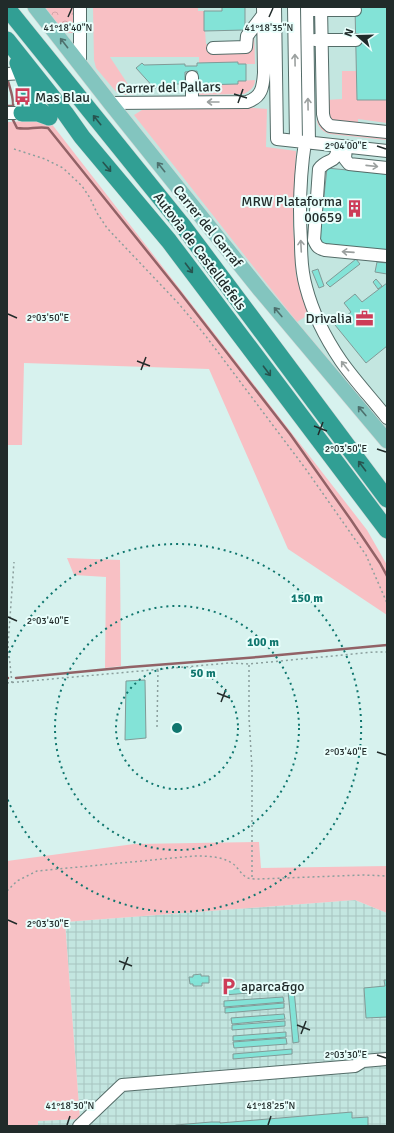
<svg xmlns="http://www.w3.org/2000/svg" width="394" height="1133" font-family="Signika,sans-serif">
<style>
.built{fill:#c3e6e0}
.industrial{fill:url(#industrial-grid)}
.grass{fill:#f8c0c4}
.park{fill:url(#park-crowns)}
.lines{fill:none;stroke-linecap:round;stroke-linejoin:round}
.stream{stroke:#926266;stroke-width:2.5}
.building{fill:#83e3d7;stroke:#819a97}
.minor-casing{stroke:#546c68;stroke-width:14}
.major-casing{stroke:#d3d5d4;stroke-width:16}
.highway-casing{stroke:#d3d5d4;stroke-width:18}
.path{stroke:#8b9f9d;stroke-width:1.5;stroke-dasharray:2 3;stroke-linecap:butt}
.minor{stroke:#fff;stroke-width:12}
.major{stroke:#83c5bf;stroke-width:15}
.highway{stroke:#319f94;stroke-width:17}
.oneway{stroke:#4d706d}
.oneway2{stroke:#9ba09f}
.oneway3{stroke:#27544f}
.ticks{fill:none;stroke:#212b2a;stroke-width:1.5}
.ring{fill:none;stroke:#0f766e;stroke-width:2;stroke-dasharray:2 4}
.labels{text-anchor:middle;stroke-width:4;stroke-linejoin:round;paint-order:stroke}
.street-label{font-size:14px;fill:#212b2a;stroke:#e8fefb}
.poi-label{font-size:14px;fill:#212b2a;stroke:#e8fefb;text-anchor:start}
.ticks-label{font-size:10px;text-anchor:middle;fill:#212b2a;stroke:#e8fefb;stroke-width:4;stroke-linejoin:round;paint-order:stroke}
.centre{fill:#0f766e;stroke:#e8fefb;stroke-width:2}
.ring-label{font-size:12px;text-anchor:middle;font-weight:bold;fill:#0f766e;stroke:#e8fefb;stroke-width:4;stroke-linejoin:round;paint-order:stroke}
</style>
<defs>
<pattern id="industrial-grid" width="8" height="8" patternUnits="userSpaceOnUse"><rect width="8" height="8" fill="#c3e6e0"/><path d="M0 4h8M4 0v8" fill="none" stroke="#a7c5c0"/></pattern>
<pattern id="park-crowns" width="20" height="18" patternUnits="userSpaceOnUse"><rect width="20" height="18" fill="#f8c0c4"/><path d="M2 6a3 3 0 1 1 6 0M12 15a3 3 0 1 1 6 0" fill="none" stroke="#d4a5a9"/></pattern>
</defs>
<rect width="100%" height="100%" fill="#d7f2ee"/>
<path class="built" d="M35,7h352v439z"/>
<path class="industrial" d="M355,900l32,13v213h-349v-5l42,-2 -15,-197z"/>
<path class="grass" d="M93,7h105v4h6v19l1,1 1,13 5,1v6h40v-16l3,-4 1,33h-17v-2l-39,1v-6h-89l25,38h-10l-8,-2 -21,-25 -2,-8z
M316,52l5,68 66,16v4l-57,-6c-7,-2 -10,-5 -13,-12z
M342,71h14l1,29h30v23l-29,-4v6l-29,-5 -3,-20 16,-1z
M255,80c0,7 -5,11 -11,14l-47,1 1,-10 40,-1v-3z
M212,107h30l25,2 -1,38 30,4 -3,71 3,53 12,40 -11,7 -163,-207 8,-5z
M30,121l21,2 316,407 20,35v50l-99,-66 -79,-180 -185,-6 -2,82h-15v-323z
M67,558l53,2 1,106 -16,2 1,-91 -32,-2z
M259,842l2,26 126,-2v47l-32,-13 -290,22 15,197 -42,2v5h-31v-265l127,-17z"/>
<path class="park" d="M41,7h34v25c-14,7 -26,-16 -34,-25z"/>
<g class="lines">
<path class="stream" d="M7,106h6c1,-8 -3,-17 -5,-25
M13,120l4,8c11,2 21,-2 31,0l131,163 111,143 61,86 29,43 7,13
M7,678h1
M16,678l114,-11 128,-10 129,-12"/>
</g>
<path class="building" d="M222,7h23v23l-41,1v-20h18z
M355,7h32v93h-30z
M238,62v2h8v17h-8v3l-40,1 -1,-14 -12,1v12h-25l-5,5 -19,-21 6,-5 2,2 41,-1v2h12v-3z
M327,168l60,6v77l-68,-8z
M356,259l4,5 -30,23 -4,-4z
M377,262l10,1v11l-12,-2z
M318,269l6,17 -5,2 -7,-17z
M376,279l6,7 -4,3 -5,-7z
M387,283v63l-21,17 -31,-38 16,-13 -7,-9 11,-9 7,8z
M145,680l1,58 -21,2 1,-59z
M201,974v2h8v7h-7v3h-9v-2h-3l-1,-7h4v-2z
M384,980h3v37l-21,1 -2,-30 21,-2z
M288,984v6l-64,5v-5z
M294,990l5,52 -6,1 -5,-52z
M283,997l1,5 -60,5v-6z
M284,1003v5l-59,5v-5z
M284,1014l1,5 -53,5 -1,-6z
M285,1021v5l-53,4v-5z
M286,1032v5l-53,4v-5z
M286,1038l1,6 -53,4 -1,-6z
M292,1049v5l-59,5v-5z
M352,1112v6l16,-1v9h-194l2,-1 35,-3h9v1z"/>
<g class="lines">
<defs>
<path id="minor" d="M275,7l2,132 110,12
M294,7l2,134
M307,7l2,136
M321,7l2,107c1,6 2,8 7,12l57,6
M314,10h41
M315,40h41
M213,48l33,-1 1,-11 16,-21
M80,63v-56
M7,74l15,-1
M192,77v25
M110,103l137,-1c15,-5 16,-15 17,-29l-1,-66
M7,113h15
M305,142c-5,33 -6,67 -4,100 0,15 1,31 5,45 7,27 20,52 35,74 14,20 31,38 46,57
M338,146c-2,20 -10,11 -19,23l-5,71c3,7 4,8 11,10l62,6
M346,146l-1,13 4,5 38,4
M79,1126l43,-41 233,-19 8,-5 24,-2"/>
<path id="major" d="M35,7l75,96 150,187 127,151"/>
<path id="highway" d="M7,8l176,218 204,273
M7,40l58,73 17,24 87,104 218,289
M18,63l16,40 5,7 10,7
M22,113h16l11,4"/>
</defs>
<use href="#minor" class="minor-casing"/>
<use href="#major" class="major-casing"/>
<use href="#highway" class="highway-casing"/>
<path class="path" d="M14,149l31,10 18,9 19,18 8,12 7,15 10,15 72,76 26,31 100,133 61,87 21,48
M249,665v53l3,50v111
M7,683l222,-20 20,1 125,-12h13
M12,683l-4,-38 6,-83
M157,727l1,-58
M7,891l10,-10 20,-10 157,-15c13,0 26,0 38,7 6,4 9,12 16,15 3,1 7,1 10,1l106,-4 23,1"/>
<use href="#minor" class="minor"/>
<use href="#major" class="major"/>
<use href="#highway" class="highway"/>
</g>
<defs><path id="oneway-shaft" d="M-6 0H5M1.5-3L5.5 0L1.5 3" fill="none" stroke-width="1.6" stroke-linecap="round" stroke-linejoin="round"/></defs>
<g class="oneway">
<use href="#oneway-shaft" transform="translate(64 43) rotate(-128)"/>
<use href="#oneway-shaft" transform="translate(161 167) rotate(-129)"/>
<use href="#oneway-shaft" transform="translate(278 312) rotate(-130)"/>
<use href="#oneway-shaft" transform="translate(362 411) rotate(-130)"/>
</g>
<g class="oneway2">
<use href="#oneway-shaft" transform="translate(295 60) rotate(-91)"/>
<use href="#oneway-shaft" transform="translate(213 102) rotate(180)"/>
<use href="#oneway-shaft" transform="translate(308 104) rotate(-91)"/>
<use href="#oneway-shaft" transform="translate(372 166) rotate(6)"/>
<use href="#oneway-shaft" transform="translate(301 246) rotate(-93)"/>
<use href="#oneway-shaft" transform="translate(348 252) rotate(-176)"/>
<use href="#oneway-shaft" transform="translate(345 366) rotate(-128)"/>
</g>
<g class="oneway3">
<use href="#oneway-shaft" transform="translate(97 120) rotate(-129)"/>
<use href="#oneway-shaft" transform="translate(107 167) rotate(50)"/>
<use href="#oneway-shaft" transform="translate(189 268) rotate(53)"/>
<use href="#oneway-shaft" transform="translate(267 371) rotate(53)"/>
<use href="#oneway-shaft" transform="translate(362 466) rotate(-127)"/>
</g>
<path class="ticks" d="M68,17l4,-9M269,17l4,-9M234,94l13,4M238,103l5,-14M377,146l9,3M8,314l9,4M137,361l13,5M141,370l5,-13M314,426l13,5M318,435l5,-13M377,449l9,3M8,617l9,4M217,693l13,5M221,702l5,-13M377,752l9,3M8,920l9,4M119,961l13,5M123,970l5,-13M297,1025l13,5M301,1034l5,-13M377,1055l9,3M67,1125l3,-9M268,1125l3,-9"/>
<g class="ring">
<circle cx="177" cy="728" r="61"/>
<circle cx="177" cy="728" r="122"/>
<path d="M7 658A184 184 0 1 1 7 798"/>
</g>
<defs>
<symbol id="bus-bare" viewBox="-9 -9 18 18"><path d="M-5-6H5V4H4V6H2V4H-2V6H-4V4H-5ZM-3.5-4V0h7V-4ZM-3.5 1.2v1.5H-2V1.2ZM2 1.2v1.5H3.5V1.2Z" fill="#cd3d58" stroke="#e8fefb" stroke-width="2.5" paint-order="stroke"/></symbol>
<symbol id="building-bare" viewBox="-9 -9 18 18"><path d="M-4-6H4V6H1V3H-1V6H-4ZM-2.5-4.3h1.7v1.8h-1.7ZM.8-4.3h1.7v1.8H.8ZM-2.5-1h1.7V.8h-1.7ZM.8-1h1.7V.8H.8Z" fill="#cd3d58" stroke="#e8fefb" stroke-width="2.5" paint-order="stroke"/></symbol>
<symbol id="office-bare" viewBox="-9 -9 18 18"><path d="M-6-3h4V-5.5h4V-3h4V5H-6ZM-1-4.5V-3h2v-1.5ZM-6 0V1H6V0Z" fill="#cd3d58" stroke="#e8fefb" stroke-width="2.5" paint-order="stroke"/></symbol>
<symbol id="parking-bare" viewBox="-9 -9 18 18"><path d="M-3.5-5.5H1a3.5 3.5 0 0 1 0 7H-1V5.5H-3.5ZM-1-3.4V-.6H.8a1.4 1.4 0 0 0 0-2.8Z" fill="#cd3d58" stroke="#e8fefb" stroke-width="2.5" paint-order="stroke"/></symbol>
</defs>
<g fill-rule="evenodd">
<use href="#bus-bare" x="10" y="84" width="25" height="25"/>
<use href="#building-bare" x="342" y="196" width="25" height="25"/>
<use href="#office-bare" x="352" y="306" width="25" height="25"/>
<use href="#parking-bare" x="216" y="974" width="25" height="25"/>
</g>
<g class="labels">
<g class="street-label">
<text transform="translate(169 87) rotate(-1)" y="5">Carrer del Pallars</text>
<text transform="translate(208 226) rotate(51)" y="5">Carrer del Garraf</text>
<text transform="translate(200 251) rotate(53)" y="5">Autovia de Castelldefels</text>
</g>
<g class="poi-label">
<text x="35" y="102">Mas Blau</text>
<text x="342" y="206" text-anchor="end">MRW Plataforma<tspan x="342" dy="16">00659</tspan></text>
<text x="352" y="323" text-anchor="end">Drivalia</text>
<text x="241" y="991">aparca&amp;go</text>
</g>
</g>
<g class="ticks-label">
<text x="68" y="31">41°18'40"N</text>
<text x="269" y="31">41°18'35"N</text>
<text x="346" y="149">2°04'00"E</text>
<text x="48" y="321">2°03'50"E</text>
<text x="346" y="452">2°03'50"E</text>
<text x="48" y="624">2°03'40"E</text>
<text x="346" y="755">2°03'40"E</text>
<text x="48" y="927">2°03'30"E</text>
<text x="346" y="1058">2°03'30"E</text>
<text x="70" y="1109">41°18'30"N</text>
<text x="271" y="1109">41°18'25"N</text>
</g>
<circle cx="177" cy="728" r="6" class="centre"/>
<g class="ring-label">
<text x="307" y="602">150 m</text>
<text x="263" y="646">100 m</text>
<text x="203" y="677">50 m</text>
</g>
<rect width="394" height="1133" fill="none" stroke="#212b2a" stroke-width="16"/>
<g transform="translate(358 36) rotate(290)" stroke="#e8fefb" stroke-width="3" paint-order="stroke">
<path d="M0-3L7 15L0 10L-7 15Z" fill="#212b2a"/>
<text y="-6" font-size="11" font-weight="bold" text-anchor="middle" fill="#212b2a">N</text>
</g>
</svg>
